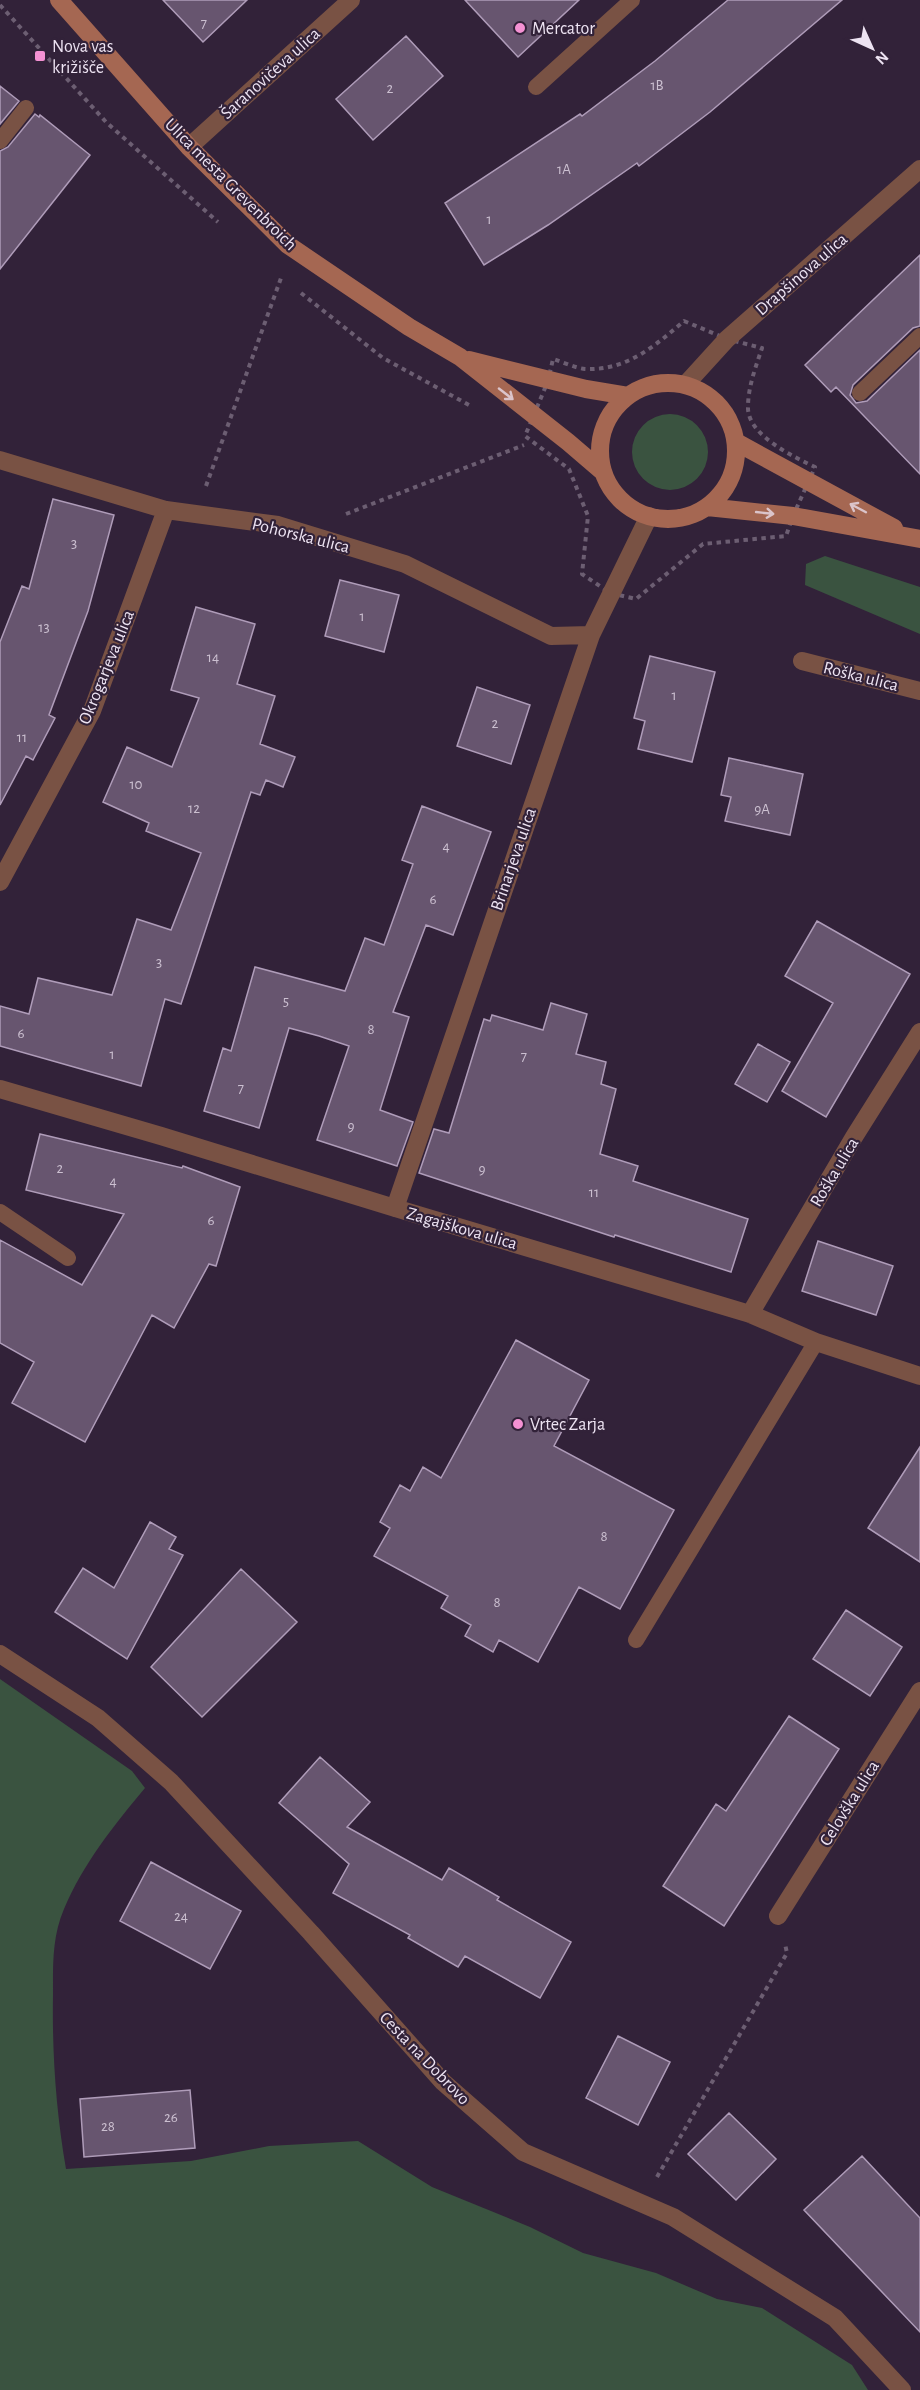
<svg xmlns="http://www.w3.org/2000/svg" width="920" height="2390" font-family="'Alegreya Sans',sans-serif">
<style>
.green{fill:#3a5340}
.building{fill:#67556f;stroke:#af9cb9;stroke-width:1.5}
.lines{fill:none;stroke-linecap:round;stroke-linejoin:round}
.path{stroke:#6c5e72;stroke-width:4;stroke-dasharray:4.5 4.5;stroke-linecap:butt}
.lane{stroke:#795244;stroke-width:16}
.street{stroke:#795244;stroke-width:18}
.secondary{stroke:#a56752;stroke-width:18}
.oneway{stroke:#dbc4ca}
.poi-dot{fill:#f491d3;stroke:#322239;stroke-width:2}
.labels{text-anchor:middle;stroke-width:4.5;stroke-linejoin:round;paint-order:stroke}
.number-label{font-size:15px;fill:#ccc0d1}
.poi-label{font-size:18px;fill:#ede3f2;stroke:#322239;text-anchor:start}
.street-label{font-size:18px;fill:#ede3f2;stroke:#322239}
</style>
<rect width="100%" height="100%" fill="#322239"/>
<path class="green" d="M632 452a38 38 0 1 1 76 0a38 38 0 1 1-76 0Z
M825,556l95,31v47l-115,-49 1,-21z
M0,1679l132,92 13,17c-31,37 -62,76 -81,121 -12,28 -11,56 -11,86 -1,58 3,116 13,174l125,-8 78,-15 89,-5 74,46 98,40 53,26 73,20 61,26 45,9 90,57 16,25h-868z"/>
<path class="building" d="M163,0h84l-44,42z
M465,0h114l-61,57z
M728,0h114l-132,112 -71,54 -2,-3 -89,62 -64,40 -39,-62 135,-89 2,2 73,-55z
M406,36l37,40 -70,64 -37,-41z
M0,86l19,15 -19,23z
M35,114l4,3 1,-2 50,40 -90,114v-118l8,-4z
M920,255v71l-7,2 -60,57 -3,10 6,8 11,-2 53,-51v124l-84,-87 -5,5 -26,-27z
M53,499l61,16 -26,96 -39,104 6,3 -22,42 -7,-4 -26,49v-163l22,-56 7,3z
M340,580l59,15 -15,57 -59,-16z
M196,607l59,17 -18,60 38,12 -15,48 35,13 -12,30 -17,-7 -6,15 -9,-3 -70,212 -16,-5 -24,87 -141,-40v-40l29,8 9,-36 74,17 25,-76 34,11 30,-77 -55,-22 3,-8 -46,-21 24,-55 45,20 27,-69 -28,-8z
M650,656l65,16 -23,90 -54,-13 7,-28 -11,-3z
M477,687l53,18 -19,59 -54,-18z
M729,758l74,16 -13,61 -65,-14 6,-24 -10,-2z
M422,806l69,26 -38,103 -27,-10 -33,87 16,5 -29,93 33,12 -16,44 -80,-26 32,-94 -30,-10 -30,-8 -30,100 -55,-17 19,-63 8,3 24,-84 90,24 20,-53 19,7 29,-81 -11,-4z
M817,921l93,53 -84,143 -44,-26 51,-88 -48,-27z
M551,1003l36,11 -11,40 30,8 -5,22 15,5 -16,65 38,12 -5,15 115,38 -17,53 -116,-37 -1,2 -195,-64 15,-44 15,4 35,-114 6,2 2,-6 51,15z
M758,1044l32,18 -23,40 -32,-18z
M40,1134l142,34 1,-2 57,21 -24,79 -7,-2 -35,64 -22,-13 -67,127 -73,-39 22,-41 -34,-19v-103l82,45 42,-71 -98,-24z
M818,1241l75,25 -17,49 -74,-24z
M516,1340l73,40 -35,66 120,64 -54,99 -41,-22 -41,75 -39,-22 -6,12 -28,-16 6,-11 -30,-17 7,-12 -74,-40 16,-28 -10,-6 20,-37 10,6 13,-24 18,11z
M920,1447v115l-52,-34z
M150,1522l26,15 -7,12 14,6 -56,104 -72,-47 28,-44 31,20z
M241,1569l56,53 -95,95 -51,-50z
M846,1610l56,37 -32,49 -57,-37z
M789,1716l50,33 -115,177 -61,-40 53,-82 10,7z
M320,1757l50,45 -23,25 95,53 7,-12 50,29 -2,3 74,42 -31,56 -75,-42 -7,11 -50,-29 2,-3 -77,-42 16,-29 -70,-61z
M151,1862l90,49 -31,58 -90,-48z
M618,2036l52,26 -32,63 -52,-27z
M190,2090l5,58 -111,9 -4,-58z
M729,2113l47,46 -40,41 -48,-46z
M862,2156l58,62v114l-116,-122z"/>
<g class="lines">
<path class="path" d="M0,5l106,117 112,100
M301,293l82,65 86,47
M684,321l43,18 35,9c-6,18 -14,39 -14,59 -1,28 46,50 67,60l-22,49 -7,20 -83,8 -67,55 -26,-6 -28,-19 6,-58 -19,-47 -44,-33 23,-55 5,-22c10,3 22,9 32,10 41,2 70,-23 99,-48z
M206,486l75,-208
M346,514l178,-69
M657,2177l130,-224 -2,-9"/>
<path class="lane" d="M536,87l96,-87
M0,141l26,-33
M860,393l60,-57
M0,1212l68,46
M636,1640l180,-298"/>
<path class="street" d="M189,147l162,-147
M686,384l41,-45 193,-170
M0,460l166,50 112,15 127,39 146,72 40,-1
M802,661l118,30
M0,882l92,-171 74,-201
M0,1089l161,47 234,72 355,106 66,28 104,34
M395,1208l196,-573 58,-119
M750,1314l104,-177 66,-105
M0,1654l98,64 73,64 140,151 132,149 80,70 150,65 162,101 67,72
M778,1916l142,-225"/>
<path class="secondary" d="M59,0l130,147 99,98 121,82 51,30 108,85 35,30
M469,360l117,29 42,7
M600 451a68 68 0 1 1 136 0a68 68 0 1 1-136 0Z
M736,442l158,86
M707,507l86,9 127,23"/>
</g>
<defs><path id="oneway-shaft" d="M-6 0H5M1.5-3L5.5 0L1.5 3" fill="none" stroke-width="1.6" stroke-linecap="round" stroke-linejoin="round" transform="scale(1.5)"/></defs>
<g class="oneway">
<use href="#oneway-shaft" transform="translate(506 394) rotate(38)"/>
<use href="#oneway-shaft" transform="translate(858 508) rotate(-152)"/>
<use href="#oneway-shaft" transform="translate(765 513) rotate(6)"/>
</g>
<g class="poi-dot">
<circle cx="520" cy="28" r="6"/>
<rect x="34" y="50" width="12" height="12" rx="3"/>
<circle cx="518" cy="1424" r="6"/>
</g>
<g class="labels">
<g class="number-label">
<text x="204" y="28">7</text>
<text x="657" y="90">1B</text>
<text x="390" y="93">2</text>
<text x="564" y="174">1A</text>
<text x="489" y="224">1</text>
<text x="74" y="548">3</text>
<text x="362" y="621">1</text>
<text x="44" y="632">13</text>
<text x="213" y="662">14</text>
<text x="674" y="700">1</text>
<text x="495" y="728">2</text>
<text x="22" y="742">11</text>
<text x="136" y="789">10</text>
<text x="194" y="813">12</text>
<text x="762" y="814">9A</text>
<text x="446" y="851">4</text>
<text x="433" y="904">6</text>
<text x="159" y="967">3</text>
<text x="286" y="1006">5</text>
<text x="371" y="1034">8</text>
<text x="21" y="1038">6</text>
<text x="112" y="1059">1</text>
<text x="524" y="1061">7</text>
<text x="241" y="1093">7</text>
<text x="351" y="1131">9</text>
<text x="60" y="1173">2</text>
<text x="482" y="1174">9</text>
<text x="113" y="1186">4</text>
<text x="594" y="1197">11</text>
<text x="211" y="1225">6</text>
<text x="604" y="1541">8</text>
<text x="497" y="1607">8</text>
<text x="181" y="1921">24</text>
<text x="171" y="2122">26</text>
<text x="108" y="2131">28</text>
</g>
<g class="poi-label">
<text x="532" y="34">Mercator</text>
<text x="52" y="52">Nova vas<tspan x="52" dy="21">križišče</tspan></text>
<text x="530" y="1430">Vrtec Zarja</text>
</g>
<g class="street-label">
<text transform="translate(270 73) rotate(-42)" y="6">Šaranovičeva ulica</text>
<text transform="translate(231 184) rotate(45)" y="6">Ulica mesta Grevenbroich</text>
<text transform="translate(801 274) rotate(-41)" y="6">Drapšinova ulica</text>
<text transform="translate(301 535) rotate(14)" y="6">Pohorska ulica</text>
<text transform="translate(106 667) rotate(-68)" y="6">Okrogarjeva ulica</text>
<text transform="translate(861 676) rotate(14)" y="6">Roška ulica</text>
<text transform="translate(513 859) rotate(-71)" y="6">Brinarjeva ulica</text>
<text transform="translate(834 1172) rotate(-59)" y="6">Roška ulica</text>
<text transform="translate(462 1228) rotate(16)" y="6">Zagajškova ulica</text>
<text transform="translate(849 1803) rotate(-58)" y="6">Celovška ulica</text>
<text transform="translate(425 2058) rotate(46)" y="6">Cesta na Dobrovo</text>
</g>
</g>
<g transform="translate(872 48) rotate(135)" stroke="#322239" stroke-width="4.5" paint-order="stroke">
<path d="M0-4.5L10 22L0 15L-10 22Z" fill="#ede3f2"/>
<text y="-9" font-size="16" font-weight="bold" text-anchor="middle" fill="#ede3f2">N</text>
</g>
</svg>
